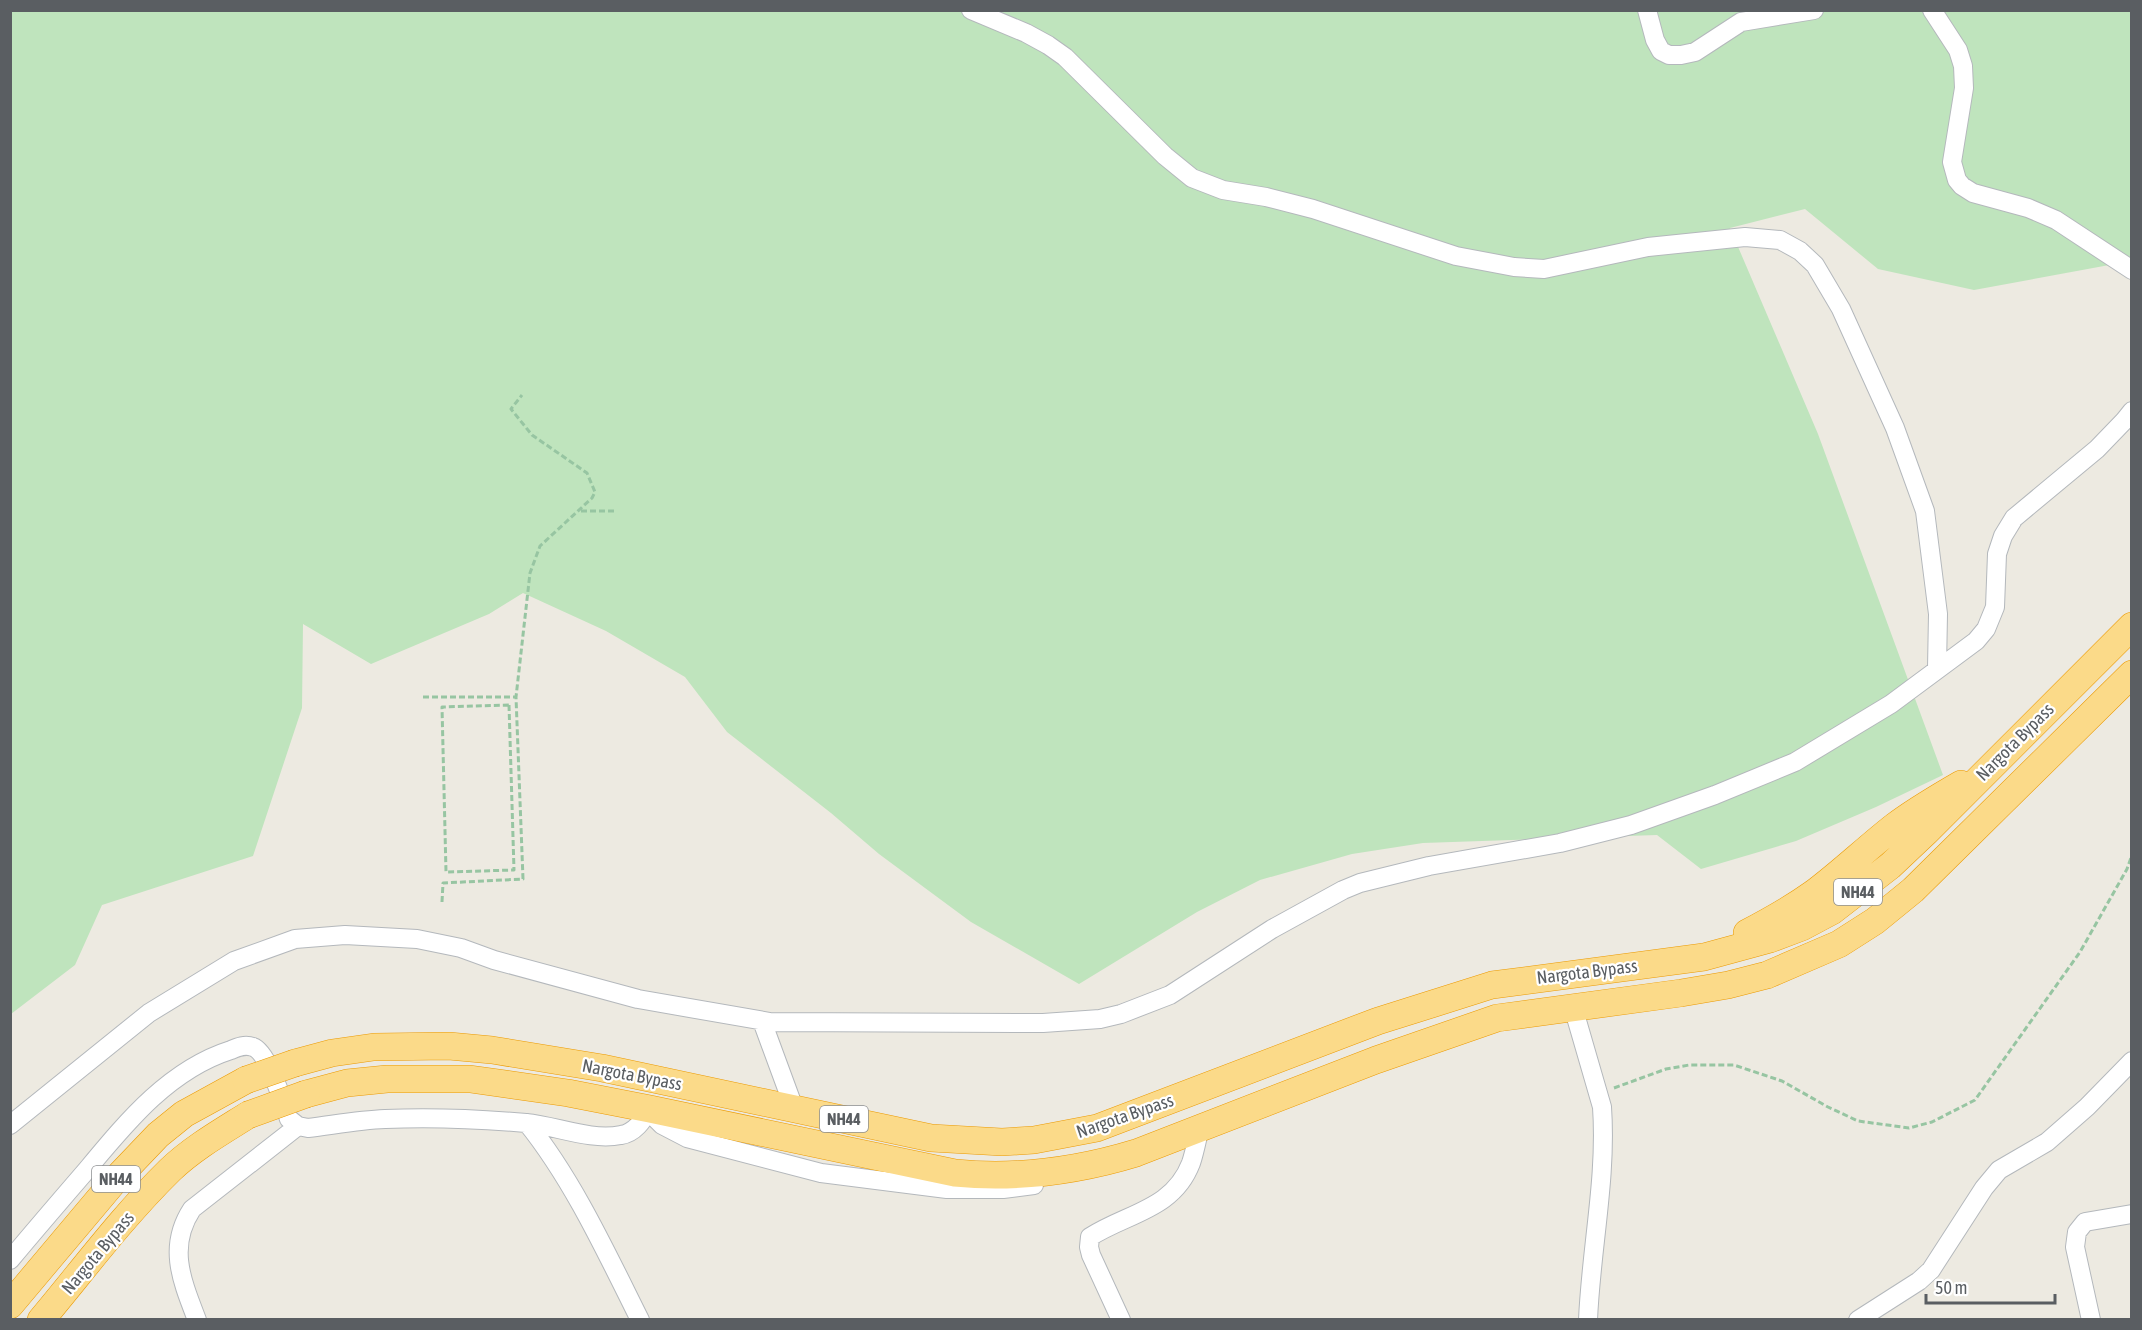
<svg xmlns="http://www.w3.org/2000/svg" width="2142" height="1330" font-family="'Asap Condensed',sans-serif">
<style>
.green{fill:#bfe4bd}
.lines{fill:none;stroke-linecap:round;stroke-linejoin:round}
.minor-casing{stroke:#b4b8bc;stroke-width:20}
.highway-casing{stroke:#eb9a03;stroke-width:28}
.path{stroke:#97c5a2;stroke-width:3;stroke-dasharray:6 3;stroke-linecap:butt}
.minor{stroke:#fff;stroke-width:18}
.highway{stroke:#fbda89;stroke-width:27}
.highway-bridge-casing{stroke:#eb9a03;stroke-width:28;stroke-linecap:butt}
.highway-bridge{stroke:#fbda89;stroke-width:27}
.labels{text-anchor:middle;stroke-width:4.5;stroke-linejoin:round;paint-order:stroke}
.shield{fill:#fff;stroke:#8c8e91;stroke-width:1.5}
.shield-label{font-size:16px;font-weight:bold;fill:#5a5e62}
.street-label{font-size:18px;fill:#5a5e62;stroke:#fff}
</style>
<rect width="100%" height="100%" fill="#edeae1"/>
<path class="green" d="M11,11h2120v250l-157,29 -96,-21 -73,-60 -75,19 88,206 125,341 -67,32 -80,34 -95,28 -44,-34 -234,8 -71,11 -92,26 -63,32 -118,72 -108,-62 -92,-68 -48,-41 -104,-81 -42,-55 -79,-46 -83,-38 -34,21 -118,50 -68,-40 -1,84 -49,148 -151,49 -27,60 -64,49z"/>
<g class="lines">
<defs>
<path id="minor" d="M971,10l55,23 22,12 17,12 100,99 27,22 31,12 43,7 47,12 143,47 58,11 30,2 104,-22 97,-10 35,3 20,11 15,14 26,44 54,119 30,83 13,103 -1,54
M1647,10l8,30 6,11 8,4h12l14,-3 46,-30 73,-12
M1932,10l26,40 5,16 1,22 -12,74 5,18 5,6 11,7 55,15 28,12 76,50
M1573,1007l29,100c5,71 -11,141 -14,213
M762,1021l32,87
M652,1109l4,10 6,6 25,13 134,35 126,16h56l31,-4
M527,1123c46,57 80,131 113,197
M10,1125l139,-112 85,-52 61,-22 50,-4 72,4 44,9 33,12 144,39 132,23 273,1 57,-4 21,-5 49,-19 102,-66 71,-39 17,-7 69,-17 131,-23 71,-18 84,-30 80,-33 96,-58 85,-63 10,-12 9,-22 2,-53 6,-18 11,-18 83,-69 27,-28 8,-10
M10,1260c25,-30 50,-59 75,-88 40,-48 83,-102 146,-122 7,-3 14,-6 22,-3 15,5 30,56 36,72l9,7 10,2c25,-3 51,-8 77,-9 46,-2 95,0 141,4 31,3 64,18 95,12 14,-2 22,-15 29,-26
M197,1320c-15,-39 -30,-73 -5,-111l106,-83
M1121,1320l-30,-65 -2,-8 1,-10c37,-24 83,-27 101,-74 4,-12 6,-24 9,-36
M1858,1320l61,-39 12,-11 53,-82 15,-18 48,-28 40,-35 45,-46
M2091,1320l-16,-73 2,-15 8,-10 47,-8"/>
<path id="highway" d="M1747,933c23,-12 46,-25 67,-40 28,-21 54,-46 81,-67 21,-16 44,-29 66,-42
M295,1063l37,-10 42,-6 75,-1 43,4 110,18 329,70 71,4 32,-2 63,-12 281,-107 114,-36 212,-28 66,-18 32,-12 30,-16 58,-45 36,-34 206,-206
M306,1094l41,-11 40,-4h83l98,14 82,16 305,64c62,6 122,-2 181,-20l240,-93 121,-42 184,-25 47,-8 39,-10 72,-31 36,-23 38,-31 219,-216
M10,1305l106,-126 42,-44 26,-21 62,-34
M41,1320c42,-50 82,-104 129,-150 23,-22 51,-38 78,-55"/>
</defs>
<use href="#minor" class="minor-casing"/>
<use href="#highway" class="highway-casing"/>
<path class="path" d="M581,511h34
M423,697h93
M509,705l5,165 -68,2 -4,-165z
M442,902l1,-19 80,-4 -7,-182 14,-124 10,-27 52,-48 3,-6 -8,-19 -55,-38 -21,-26 11,-14
M1614,1088l52,-19 23,-4h45l48,16 46,26 30,14 51,7 23,-6 43,-22 105,-148 47,-83 5,-14"/>
<use href="#minor" class="minor"/>
<use href="#highway" class="highway"/>
<defs>
<path id="highway-bridge" d="M246,1080l49,-17
M248,1115l58,-21"/>
</defs>
<use href="#highway-bridge" class="highway-bridge-casing"/>
<use href="#highway-bridge" class="highway-bridge"/>
</g>
<g class="labels">
<g class="shield">
<rect x="1834" y="879" width="48" height="26" rx="4.5"/>
<rect x="820" y="1106" width="48" height="26" rx="4.5"/>
<rect x="92" y="1166" width="48" height="26" rx="4.5"/>
</g>
<g class="shield-label">
<text x="1858" y="898">NH44</text>
<text x="844" y="1125">NH44</text>
<text x="116" y="1185">NH44</text>
</g>
<g class="street-label">
<text transform="translate(2015 742) rotate(-45)" y="6">Nargota Bypass</text>
<text transform="translate(1587 972) rotate(-7)" y="6">Nargota Bypass</text>
<text transform="translate(632 1075) rotate(11)" y="6">Nargota Bypass</text>
<text transform="translate(1125 1116) rotate(-19)" y="6">Nargota Bypass</text>
<text transform="translate(98 1253) rotate(-50)" y="6">Nargota Bypass</text>
</g>
</g>
<rect width="2142" height="1330" fill="none" stroke="#5a5e62" stroke-width="24"/>
<path d="M1926 1294v9h129v-9" fill="none" stroke="#5a5e62" stroke-width="3"/>
<text x="1935" y="1294" font-size="18" fill="#5a5e62" stroke="#ffffff" stroke-width="4.5" paint-order="stroke">50 m</text>
</svg>
